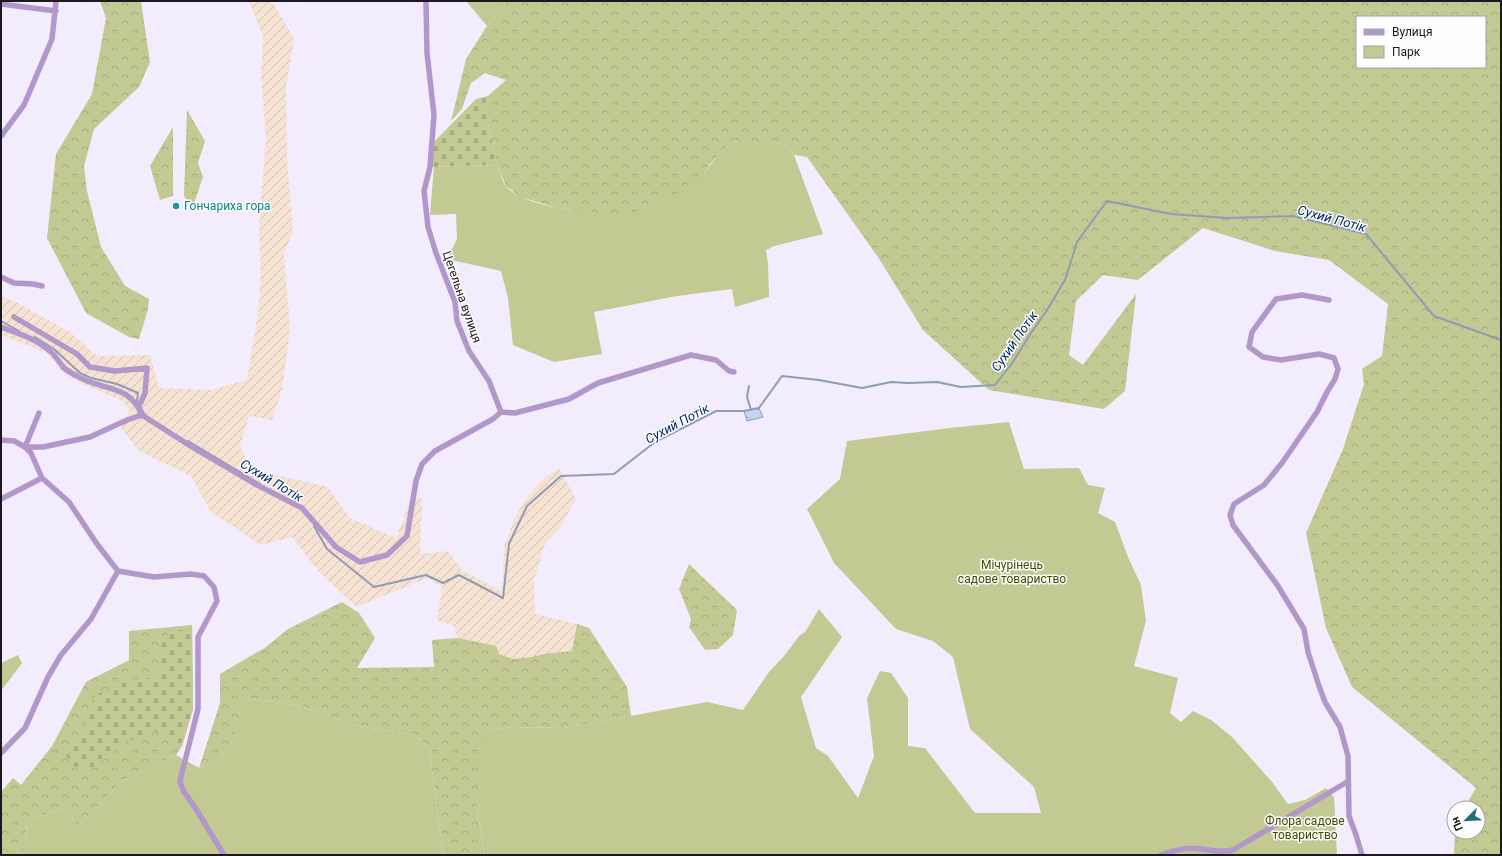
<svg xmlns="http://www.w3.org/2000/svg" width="1502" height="856" font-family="Roboto,sans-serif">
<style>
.industrial{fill:url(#industrial-furrows)}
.green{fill:#c2c992}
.forest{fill:url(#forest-crowns);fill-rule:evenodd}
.cemetery{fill:url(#cemetery-stones)}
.water{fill:url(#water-ripples);stroke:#909cb3}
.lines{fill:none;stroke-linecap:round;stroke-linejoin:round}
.stream{stroke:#909cb3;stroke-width:2}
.minor{stroke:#b297ca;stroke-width:5.5}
.culture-dot{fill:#0f9aa8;stroke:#fdfdfd;stroke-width:1.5}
.labels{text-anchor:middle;stroke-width:3;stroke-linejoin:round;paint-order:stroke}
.culture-label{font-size:12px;fill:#0d838f;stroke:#fdfdfd;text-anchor:start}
.street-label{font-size:12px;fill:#1c1821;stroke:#fdfdfd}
.park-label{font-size:12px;fill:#444900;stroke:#fdfdfd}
.water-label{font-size:13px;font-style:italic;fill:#022a67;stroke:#fdfdfd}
</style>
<defs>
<pattern id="industrial-furrows" width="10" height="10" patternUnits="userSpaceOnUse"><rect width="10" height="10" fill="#f6e2d3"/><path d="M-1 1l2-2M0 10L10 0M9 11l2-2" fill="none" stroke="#d2c1b5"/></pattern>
<pattern id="forest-crowns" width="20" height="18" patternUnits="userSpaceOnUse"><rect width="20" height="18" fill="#c2c992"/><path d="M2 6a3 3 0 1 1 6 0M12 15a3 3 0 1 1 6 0" fill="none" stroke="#a6ac7e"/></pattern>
<pattern id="cemetery-stones" width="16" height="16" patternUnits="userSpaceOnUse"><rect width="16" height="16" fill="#c2c992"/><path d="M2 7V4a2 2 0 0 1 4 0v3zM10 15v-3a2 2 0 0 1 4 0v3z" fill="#a6ac7e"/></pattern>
<pattern id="water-ripples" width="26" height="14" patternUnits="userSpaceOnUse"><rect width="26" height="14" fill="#c2d5f2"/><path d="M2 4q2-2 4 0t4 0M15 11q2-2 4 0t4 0" fill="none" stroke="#a6b6cf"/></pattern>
</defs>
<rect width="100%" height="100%" fill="#f3ecfd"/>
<path class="industrial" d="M249,1h23l22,38 -8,48 1,71 6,74 -9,23 6,73 -8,62 -10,30 -23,-4 -9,30 11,23 77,18 22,31 46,20 16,-41 10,2 -2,55 28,-3 14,19 39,21 2,-13 1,-31 10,-28 14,-23 16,-18 15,-10 17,31 -16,29 -15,16 -11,36 1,34 42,10 -4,27 -30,3 -11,3 -19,2 -14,-5 -3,-8 -38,-8 -5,-13 -16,-4 5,-34 -14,-9 -72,29 -38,-36 -26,-34 -32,8 -50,-34 -19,-35 -52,-25 -18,-22 9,-20 -9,-9 -36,-15 -22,-12 -16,-20 -46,-18v-39l15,6 54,30 27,24 53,-1 9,33 52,2 36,-10 11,-67 3,-37 -2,-54 7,-83 -5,-64 2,-38z"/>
<path class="green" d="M466,1h42l-21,25z
M748,140l21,1 15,4 10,10 29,79 -49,12 -8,4 2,14 1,33 -34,10 -3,-18 -55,7 -83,16 8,42 -48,8 -41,-17 -5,-47 -7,-27 -54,-12 10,-20 -1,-25 -26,1 4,-48 63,-2c3,6 5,15 8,20 11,16 54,24 72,26l127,-37c8,-12 18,-26 31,-32 4,-2 9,-1 13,-2z
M1009,422l15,47 55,-1 9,17 17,3 -7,25 17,9 13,35 13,28 5,36 -12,45 44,12 -8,35 11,9 12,-11 18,9 21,17 40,45 16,22 17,-4 21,-12 8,9 3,58h-853l-7,-48 5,-76 31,-4 51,1 143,-26 36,8 26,-38 16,-17 14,-19 6,-4 14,-23 23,28 -41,60 15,51 12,8 30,42 16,-42 -7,-58 13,-27 11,2 17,25v48l17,2 50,65h66l-7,-26 -64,-58 -17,-72 -20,-16 -37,-12 -62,-66 -27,-54 33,-30 7,-38 103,-13z
M18,655l4,8 -21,28v-28z
M243,699l20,1 41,7 49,18 61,10 15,13 13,98 10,9h-431l6,-11 -1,-24 36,-11 17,17 43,-45 54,-26 23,13 20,-8 13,-19z"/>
<path class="forest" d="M100,1h41l9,61 -11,25 -45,42 -10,37 3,25 14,56 24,39 24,13 -1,10 -9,30 -10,-2 -43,-24 -39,-75 9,-84 36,-60 14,-76z
M508,1h993v854h-47l1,-23h23v-24h-14l12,-20 -124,-101 -26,-59 -20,-95 37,-84 21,-65 -2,-15 20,-13 6,-52 -59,-44 -54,-9 -72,-23 -65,52 -35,-5 -27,26 -7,54 14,10 53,-71 -11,97 -21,18 -115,-19 -66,-60 -45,-73 -71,-100 -13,-2 -10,-10 -15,-4h-33l-12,8 -14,15 -6,10 -14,10 -20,14 -26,12 -18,4 -49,-3 -20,-3 -37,-11 -14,-11 -9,-21 -9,-40v-29l18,-16 -21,-7 -14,10 -9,26 -11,12 15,-62 21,-33zM1357,17h128v50h-128z
M187,110l18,31 -7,22 5,14 -11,32 -8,-13z
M173,127v69l-13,4 -10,-34z
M689,564l48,46 -4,25 -15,14 -13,1 -16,-23 2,-8 -12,-30z
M342,602l17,11 16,25 -18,30 77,-1 -2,-27 26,-2 38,8 3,8 14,5 19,-2 11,-3 29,-3 5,-27 12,4 38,59 4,29 -67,12 -51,-1 -30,4 -6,76 7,48h-32l-10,-9 -13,-98 -15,-13 -61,-10 -49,-18 -41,-7 -19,-1 -12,42 -13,19 -20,8 21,-65v-29l46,-27 22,-18z
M192,625l1,84 -11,37 -6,9 -54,26 -43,45 -17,-17 -36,11 1,24 -6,11h-20v-63l12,-14 8,7 31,-39 34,-64 43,-22v-29z"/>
<path class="cemetery" d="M488,96v29l9,40 -67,2 1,-22 45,-46z
M192,625l1,84 -11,37 -27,-15 -33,13 -30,25 -21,-3 -7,-16 17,-10 14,-45 35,-15 30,-3 3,-40z"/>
<path class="water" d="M759,408l4,9 -16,4 -3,-10z"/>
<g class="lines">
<path class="stream" d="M1,321l18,10
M35,337l19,12 26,24 11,5 26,6 21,9 -1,8 8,14
M749,386l-2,11 4,13
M188,441l72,43
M314,526l13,23 47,38 52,-12 17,8 16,-8 44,23 6,-54 18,-38 34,-30 53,-2 41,-32 61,-31h28l15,-3 23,-32 37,4 43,8 29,-6 17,1 29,-1 24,5 34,-2 18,-23 18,-29 16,-23 18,-30 12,-38 30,-41 64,13 56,4 66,-2 73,18 68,82 67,24"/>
<path class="minor" d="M426,1l1,52 7,62 -4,52 -6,24 4,36 8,26 19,49 2,19 12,30 20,30 12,31
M1,4l55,7
M1,136l23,-31 28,-66 4,-38
M1,277l13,6 19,1 9,2
M1329,300l-27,-5 -26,4 -24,33 -3,15 14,10 18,3 38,-6 15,4 4,11 -3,10 -8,13 -10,20 -35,51 -18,22 -30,19 -4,11 3,10 45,61 26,43 4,23 11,34 6,16 15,25 8,29 1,60 7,19 6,20
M14,317l63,37 13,13 25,4 32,-3 -2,25 -5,11
M1,327c17,6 35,12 49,24 6,5 9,11 14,17 4,3 9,6 13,8 24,15 52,7 65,39l50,32 63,37 47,24 34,39 24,15 27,-7 20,-19 9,-55 6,-17 13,-13 58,-32 8,-7
M501,412l14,1 54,-14 29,-16 93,-28 25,5 13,11 5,1
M1,440l13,1 11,6 6,6 11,25 27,24 28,42 21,27 36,6 37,-3 13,2 10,11 3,14 -19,36v72l-18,72 4,11 12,17 28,46
M25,447h18l47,-10 37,-17 15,-5
M25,447l14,-34
M1,499l41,-21
M1,753l24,-25 23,-51 13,-22 30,-36 27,-48
M1161,855c11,-4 28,-8 40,-6 13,1 19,4 32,1l114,-68"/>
</g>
<circle class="culture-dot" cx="176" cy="206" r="4"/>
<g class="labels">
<g class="culture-label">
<text x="184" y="210">Гончариха гора</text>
</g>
<g class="street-label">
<text transform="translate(462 297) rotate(71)" y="4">Цегельна вулиця</text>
</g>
<g class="park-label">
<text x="1012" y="569">Мічурінець<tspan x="1012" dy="14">садове товариство</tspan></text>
<text x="1305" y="825">Флора садове<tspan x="1305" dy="14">товариство</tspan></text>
</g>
<g class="water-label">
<text transform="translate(1332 218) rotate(15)" y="5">Сухий Потік</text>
<text transform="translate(1014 341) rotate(-55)" y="5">Сухий Потік</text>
<text transform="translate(677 423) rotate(-28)" y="5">Сухий Потік</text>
<text transform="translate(272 480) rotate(31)" y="5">Сухий Потік</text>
</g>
</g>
<rect width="1502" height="856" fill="none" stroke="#1c1821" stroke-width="4"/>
<rect x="1356" y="16" width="130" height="52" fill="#fdfdfd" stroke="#a3a1a5"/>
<rect x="1364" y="29" width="20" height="6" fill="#b297ca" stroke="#a3a1a5"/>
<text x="1392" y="36" font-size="12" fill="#1c1821">Вулиця</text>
<rect x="1364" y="46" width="20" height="12" fill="#c2c992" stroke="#a3a1a5"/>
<text x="1392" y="56" font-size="12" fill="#1c1821">Парк</text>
<g transform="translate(1466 820) rotate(246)"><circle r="19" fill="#fdfdfd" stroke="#a3a1a5"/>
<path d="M0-3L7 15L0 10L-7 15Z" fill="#256c7a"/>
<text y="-6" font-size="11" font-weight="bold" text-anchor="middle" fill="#1c1821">Пн</text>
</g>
</svg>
